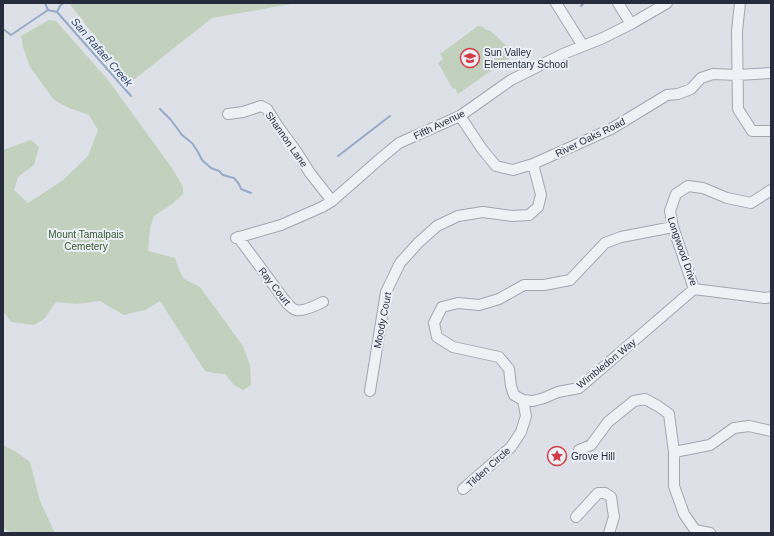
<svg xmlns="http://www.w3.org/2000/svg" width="774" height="536" font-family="Arial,sans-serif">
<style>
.green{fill:#c1d1bd}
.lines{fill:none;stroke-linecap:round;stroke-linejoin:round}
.stream{stroke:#96aac9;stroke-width:2}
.minor-casing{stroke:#a2a6b1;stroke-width:12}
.minor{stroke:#eff1f5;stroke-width:10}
.labels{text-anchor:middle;stroke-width:4;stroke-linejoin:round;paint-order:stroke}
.poi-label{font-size:10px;fill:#262c3e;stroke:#eceff5;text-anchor:start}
.street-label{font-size:10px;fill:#262c3e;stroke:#eceff5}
.park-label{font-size:10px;fill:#365a33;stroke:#eceff5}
.water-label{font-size:11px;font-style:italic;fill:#2f4773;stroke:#eceff5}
</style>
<rect width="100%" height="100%" fill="#dde0e7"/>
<path class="green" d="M69,3h228l-85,15 -81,64z
M49,20l7,1 52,59 64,88 11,19v7l-11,10 -18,12 -4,12 -2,23 27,7 4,12 5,9 16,8 43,59 7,19 1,20 -8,5 -9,-5 -9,-11 -11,-1 -9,-2 -45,-70 -15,9 -21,5 -24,-14 -23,3 -21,-2 -12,17 -10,6 -23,-3 -8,-11v-55l1,-3h-1v-103l28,-10 8,7 -5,18 -16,12 -4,13 14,13 34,-22 26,-25 10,-26 -9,-15 -20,-7 -15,-8 -24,-33 -7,-20 -2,-11z
M478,26l6,1v2l7,2 24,23 -57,40 -3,-6 -2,1 -15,-26 5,-4 -3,-5z
M3,445l13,7 14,10 10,39 14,30v2h-42l-9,-5z"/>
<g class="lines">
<path class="stream" d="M45,3l3,7
M581,6l3,-3
M57,12l3,-6 3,-3
M3,29l8,6 37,-25 9,2 74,84
M160,109l11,11 11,15 10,8 6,9 4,8 9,8 8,3 4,4 11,3 5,6 2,5 10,4
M338,156l52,-40"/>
<defs>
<path id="minor" d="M556,3l27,43
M618,3l13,21
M740,3l-3,28 1,78 14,22h19
M228,114l15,-2 18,-6 6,3 10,16 19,26 14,22 22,28
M460,116l22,33 14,17 17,4 20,-6 78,-35 56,-34 11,-1 13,-5 10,-11 12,-4 24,1 34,-2
M673,227l-52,10 -16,6 -35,37 -26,5h-20l-25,14 -20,6 -21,-2 -16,4 -8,16 3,14 16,10 46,10 10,12 2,17 3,9 9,5 10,1 11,-3 14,-6 21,-4 115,-99
M238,237l48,65c2,2 6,7 10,8 6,2 21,-5 27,-8
M236,238l45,-13 41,-18 10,-6 49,-43 18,-15 61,-27 51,-36 52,-26 40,-16 28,-14 36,-21
M694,289l-21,-62 -3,-16 6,-17 12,-8 15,2 24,10 24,5 20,-13
M694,289l71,9 6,-1
M370,391l16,-99 14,-29 18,-20 19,-17 21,-10 25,-4 29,4 17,-1 9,-8 3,-12 -8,-31
M579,450l12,-5 17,-23 26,-21 11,-2 13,7 11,8 5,38v34l10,28 11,16 15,3
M674,452l36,-7 24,-17 15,-2 22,5
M463,489l48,-42 10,-15 5,-16 -3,-16
M576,517l22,-24h7l6,4 3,20 -5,16"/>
</defs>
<use href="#minor" class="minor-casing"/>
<use href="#minor" class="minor"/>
</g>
<defs>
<symbol id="school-ring" viewBox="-11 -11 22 22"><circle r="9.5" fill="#eceff5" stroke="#d23c45" stroke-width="1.5"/><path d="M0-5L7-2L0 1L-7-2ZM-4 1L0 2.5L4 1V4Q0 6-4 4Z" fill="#d23c45"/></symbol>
<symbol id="sight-ring" viewBox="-11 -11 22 22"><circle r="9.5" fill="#eceff5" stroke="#d23c45" stroke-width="1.5"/><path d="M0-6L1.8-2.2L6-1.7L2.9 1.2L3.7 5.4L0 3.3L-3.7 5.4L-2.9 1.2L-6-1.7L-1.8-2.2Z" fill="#d23c45"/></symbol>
</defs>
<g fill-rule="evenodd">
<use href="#school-ring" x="459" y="47" width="22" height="22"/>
<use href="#sight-ring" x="546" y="445" width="22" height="22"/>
</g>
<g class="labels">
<g class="poi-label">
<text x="484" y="56">Sun Valley<tspan x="484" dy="12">Elementary School</tspan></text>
<text x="571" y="460">Grove Hill</text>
</g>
<g class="street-label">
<text transform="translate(439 124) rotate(-26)" y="4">Fifth Avenue</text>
<text transform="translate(590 137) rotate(-26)" y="4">River Oaks Road</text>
<text transform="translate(287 139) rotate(55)" y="4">Shannon Lane</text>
<text transform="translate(683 251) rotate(71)" y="4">Longwood Drive</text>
<text transform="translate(275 286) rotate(52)" y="4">Ray Court</text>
<text transform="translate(382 320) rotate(-79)" y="4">Moody Court</text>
<text transform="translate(606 363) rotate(-39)" y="4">Wimbledon Way</text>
<text transform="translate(488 467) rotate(-42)" y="4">Tilden Circle</text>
</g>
<g class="park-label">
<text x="86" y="238">Mount Tamalpais<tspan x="86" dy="12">Cemetery</tspan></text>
</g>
<g class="water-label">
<text transform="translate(102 52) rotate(49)" y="4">San Rafael Creek</text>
</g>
</g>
<rect width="774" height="536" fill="none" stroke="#262c3e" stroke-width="8"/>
</svg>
